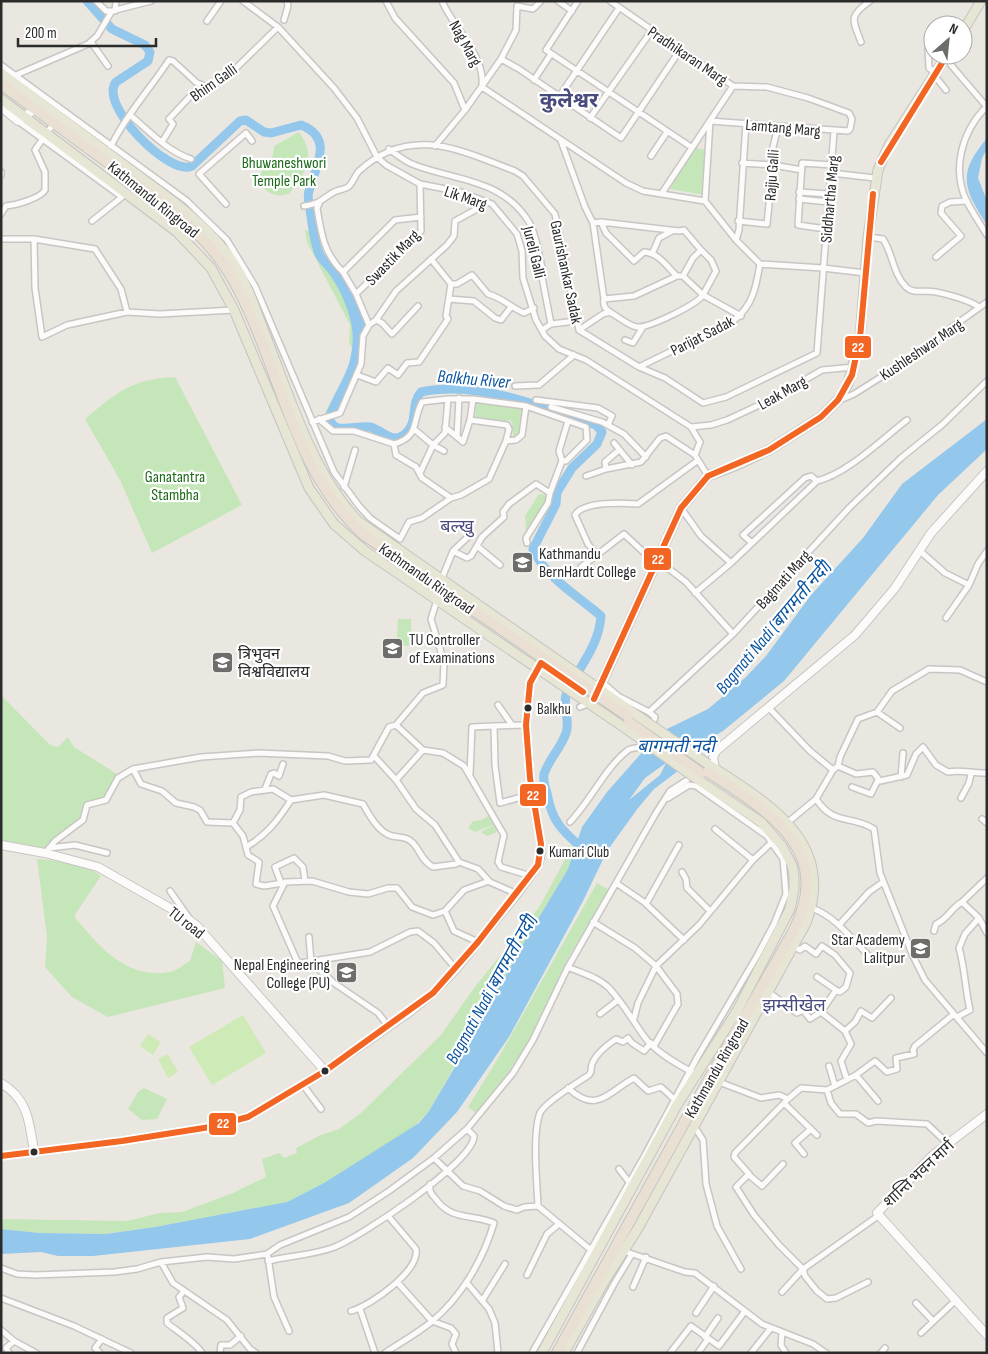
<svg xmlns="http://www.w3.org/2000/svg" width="988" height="1354" font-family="'Sofia Sans Condensed','Noto Sans Devanagari',sans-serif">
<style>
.green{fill:#c5e6b9}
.pitch{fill:#ceeab6}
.water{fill:#93c7ec;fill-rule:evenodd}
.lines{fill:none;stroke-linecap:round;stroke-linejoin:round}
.river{stroke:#93c7ec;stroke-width:9}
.street-casing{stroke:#c7c6c5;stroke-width:8}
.secondary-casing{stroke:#c7c6c5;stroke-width:10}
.primary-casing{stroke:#c5c4c1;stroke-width:11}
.highway-casing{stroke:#c5c4c1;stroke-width:12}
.street{stroke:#fcfbfa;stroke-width:5}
.secondary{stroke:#fcfbfa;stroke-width:8}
.primary{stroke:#e7e5d4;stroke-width:9}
.highway{stroke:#e9e0d3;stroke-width:10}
.primary-bridge-casing{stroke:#c5c4c1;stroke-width:11;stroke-linecap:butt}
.highway-bridge-casing{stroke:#c5c4c1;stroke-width:12;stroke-linecap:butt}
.primary-bridge{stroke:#e7e5d4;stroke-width:9}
.highway-bridge{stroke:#e9e0d3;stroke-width:10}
.bus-1-casing{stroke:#fff;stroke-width:10}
.bus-1{stroke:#f26522;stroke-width:6}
.bus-dot{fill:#2b2b2b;stroke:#fff;stroke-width:2}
.labels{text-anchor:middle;stroke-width:4.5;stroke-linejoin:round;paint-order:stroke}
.bus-label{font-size:15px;fill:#2b2b2b;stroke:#fff;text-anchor:start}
.street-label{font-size:16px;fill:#2b2b2b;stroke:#fff}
.park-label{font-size:16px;fill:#1c6a19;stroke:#fff}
.poi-label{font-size:16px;fill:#2b2b2b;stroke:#fff;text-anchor:start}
.water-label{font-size:18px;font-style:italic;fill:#0b549f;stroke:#fff}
.neighbourhood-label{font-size:18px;fill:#4a4b7d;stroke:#fff}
.district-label{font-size:21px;font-weight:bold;fill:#4a4b7d;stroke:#fff}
.line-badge{stroke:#fff;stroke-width:2}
.badge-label{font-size:14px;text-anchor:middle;font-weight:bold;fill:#fff}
</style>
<rect width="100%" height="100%" fill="#eae7e0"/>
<path class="green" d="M299,132c18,25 7,40 -10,62 -16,4 -23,-1 -32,-15l16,-24 1,-9z
M693,147l12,3v45l-35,-6z
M305,230l11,3c15,43 58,88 40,136l-24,45 -8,1 25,-47 3,-20 -3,-5 1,-18 -43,-83z
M175,377l67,128 -90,48 -32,-73 -35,-61c32,-27 47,-40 90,-42z
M480,396l45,8 -6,32 -5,4 -3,-20 -16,2 -20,-2 1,-13z
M539,494l10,2 -16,34h-7l-1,-14z
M398,619h13l1,27 -18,-1 1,-5h2z
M1,695l49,50 8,2 10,-10 6,10 43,27 -10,24 -16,5 -9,13 -20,18 -15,18 -46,-9z
M492,814l9,11 -6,8 -8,3 -6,-4 15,-8 -21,8 -7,-4 5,-7 8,-1z
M569,845l5,5 -6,19 -42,70 -97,172 -18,19 -87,53 -37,19 -132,25 -49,7 -66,-1 -39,-4v-10l126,2 33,-8 22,-1 51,-19 33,-16 -4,-18 18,-6 4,5 13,-5 -1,-5 25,-13 18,-6 22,-16 80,-78 33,-47 66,-82 23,-43z
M37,859c21,2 47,3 64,17l-27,40c24,30 53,64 96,56 7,-1 14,-8 20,-11l6,-19 26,19 3,27 -117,29 -36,-20 -27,-30 2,-31z
M597,883l12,7 -40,66 -39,83 -30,46 -24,28 -8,-6 32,-52z
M144,1088l23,11 -10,20 -15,1 -14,-11 10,-17z"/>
<path class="pitch" d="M243,1015l23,38 -54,32 -23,-38z
M148,1034l13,8 -8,13 -13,-9z
M168,1054l10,18 -10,6 -10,-19z"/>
<path class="water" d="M987,138v11l-5,9 -4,20 9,23v24c-24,-37 -30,-51 0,-87z
M318,234l38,65 11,27 -4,4 -1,37 -19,42 -10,6c9,-15 23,-34 27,-51 10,-49 -28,-87 -42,-130z
M987,419v30l-49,46 -154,186 -61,50 -19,11 -18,23 -32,24 -16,19 -31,43 -24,50 -74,136 -52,75 -44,46 -64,45 -99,36 -157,17h-35l-17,-4 -40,2v-25l39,4 66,1 49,-7 132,-25 37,-19 95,-60 10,-12 27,-46 70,-126 42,-70 14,-42 25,-35 46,-52 14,-11 41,-20 38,-32 20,-21 45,-61 52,-57 39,-54zM666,763l-6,12 -31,25 16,-22z"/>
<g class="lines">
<path class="river" d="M87,1l25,28 33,16 5,7 -2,9 -32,21c-18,23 54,95 76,84l48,-45 6,-1 18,12 7,1 30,-8c34,13 14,43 8,66 -2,5 0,13 1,18 2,15 4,32 9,45 3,6 8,10 12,15 13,17 24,42 26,63 2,39 -15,52 -28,86 1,3 3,7 7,9 9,4 24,-2 34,0 13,3 21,18 35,7 14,-11 5,-30 16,-42 57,-12 122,15 175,33l6,7 -5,12 -25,24 -15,24 -1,12 -23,45c12,28 45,47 68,67 -2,30 -22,51 -34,76 -6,15 4,27 -1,41 -5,15 -17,26 -22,41 -1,5 1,13 3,19 5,30 16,38 38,58"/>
<defs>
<path id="street" d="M96,1l10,10h6
M243,1l35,26 56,61 23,30 20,39 9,8 34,19 41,8 31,12 25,30 5,17 1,27 13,42 9,16 14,13 27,11 105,67 20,-2 16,-5 43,-20 52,-30 32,-3
M386,1l9,17 59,65 11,27 36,-51 15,-29 1,-24 16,3 8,-8
M442,1c10,25 43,55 40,83
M558,1l14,10
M578,1l-32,49 145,97
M610,1l123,85 34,1 41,11 41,15 3,6 -2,10 -2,2 -138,-10 -5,80
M115,11l1,-10
M284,20l4,-14 -1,-5
M207,21l14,-20
M91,42l17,24
M861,42c-9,-23 -12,-26 9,-41
M928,49l1,19 6,5
M945,58l41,48
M501,59l18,10 102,69 59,-88
M1,65l186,136 40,39 28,46 79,186 25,34 11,12 30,21 9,-17 13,-4 29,-20 10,-3 28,-16 17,-38 10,-1 6,-5 4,-29 60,21 1,13 -21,21h-4
M16,75l72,-31 9,-8 15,-25 39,-10
M934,75l12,15
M534,80l17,-26
M482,87l144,96 17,8 62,10 31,39 24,24
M559,97l60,-89
M987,106c-25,25 -36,63 -20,96 6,11 13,22 20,33
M130,115c19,16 37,36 61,44
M590,118l62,-88
M18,121l104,76 -30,24
M561,141l24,66 8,16 11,76
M162,142l11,-18 -4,-5 28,-30 12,-1 20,-13 49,-48
M111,146c15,-31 39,-57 58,-86l4,1 24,22 11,4
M435,146l30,-36
M389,149c7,5 14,11 23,15 42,17 90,14 117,58 8,13 9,33 14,48l-2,2 10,52
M651,156l16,-24
M742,163l31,2 29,5
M1,172v3
M831,173l44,5
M799,192l30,2
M662,193l71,-107
M799,199l29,3
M226,204l-27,-30 47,-41 6,8
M319,204l-2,4c4,25 7,46 26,64
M304,206c18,-3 16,-6 30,-14 4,-2 11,-3 14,-5 5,-4 7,-12 11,-16 51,-47 101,-21 156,0l8,5 32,38 24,116 60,37 26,11 38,25 23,-6 91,-44 17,-222
M1,214l5,-8c10,-1 35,-8 39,-16v-18l-10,-22 16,-23
M738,221l29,3 6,-59v-18l5,-20
M601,222l5,11 28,28 10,-9c15,1 23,15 33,24
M593,223l8,-1 78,9 5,-1 17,20
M826,229l-28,-4 4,-62 30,2
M868,237l15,2c10,15 10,35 23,48 8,8 19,2 30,5 14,3 31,7 43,15
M1,239h33l1,49 7,49 25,-12 60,-13 33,2 74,-4
M34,239l61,10 26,40 6,23
M736,240l3,-10 7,-107
M652,254l7,-16 13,-7
M936,257l25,-21 -20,-23 1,-7 8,-4 17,-1
M760,264l63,4 42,5
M683,276l20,19 13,-24 -5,-11 -10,-10 -8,8 -10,18h-6l-43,20 -30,3c-2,8 3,11 9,15 7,4 16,12 24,13 12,1 59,-22 66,-32l38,21
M451,284h6l15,-9 16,19c15,4 22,13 36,19l10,-5
M356,294l-13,-22 52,-52 26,-3
M449,299l25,2 21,17 6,2 10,-13
M376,320l6,3 10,11 26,-28
M369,325l-13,-31 65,-63 -1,-47
M542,330l9,-6 25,-3
M579,330l24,-16 7,-2
M625,340l8,3 10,-16
M639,367l94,-46c20,-15 23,-34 27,-57
M357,375l19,7 12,-14 10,7 9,-12 12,-1 29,-43 -2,-3 5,-32 -20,-25
M515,386l24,-1 35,-30
M473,399l53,7
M536,400l62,8 14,8 -4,9
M840,400l14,-6 43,-27 90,-65
M551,407l51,15 22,12 22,23
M319,419l14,12h21l40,13c26,-7 18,-24 28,-42l26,-3
M312,422l28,-9 21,-49 2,-28 6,-11 7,-5 20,-29 51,-46 7,-9 1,-15 20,-11 5,-10
M445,427l18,15 7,-22
M691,427l9,15 -5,13 13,21
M414,429l19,16 -13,28
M457,437l2,-39
M614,443l18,22
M394,444l2,11 20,12 6,11 29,20
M619,450l-14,12 1,7 35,-7 19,-24 6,-2 29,19
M444,451l-11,-6 12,-12 3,-34h25l-3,21 37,5 2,4 -3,12
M697,461l-59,43c-14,-1 -55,-3 -63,11l13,29 9,11 27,-21 28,26 12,5 22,17 47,52
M586,476l20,-7
M344,487l11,-37
M681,508l20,28 30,27
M527,543l-1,-5 22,-35 2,-10
M752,543l-9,-8 62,-57 6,-2 6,5
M477,546l23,19
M453,551l14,7 4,-2 11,-19 22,-20 -1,-5 6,-8 27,-20 14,9 12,-32 -3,-10 9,-30
M920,551l25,22 24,12
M581,567l16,-12
M442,578l11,-27 18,-17
M695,593l36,-30 86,-82c30,-7 65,-42 90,-61
M946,618l23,-33 9,-21 9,-13
M602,682l16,14 31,16 84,-78 116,-126 52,-50 42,-34 44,-43
M498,705l14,20
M580,707l10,-4 4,-4
M769,708l41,43 23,19
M649,712l6,5 -3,10
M877,712l23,16
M396,725l27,-32 20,-8 1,-23 -13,-43 6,-19
M494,726l32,-1
M374,756l22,24
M838,766l18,8 17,-2 7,9 27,-6 9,-21 7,-7 13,18 12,7c13,-3 26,2 39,1
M470,774l2,-47 22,-1 1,39 5,38 32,-9
M901,777l2,-24
M852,787l19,7 7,-14
M265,789l6,-15 3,-1 5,3 4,-12
M961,798l8,-15 2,-9
M816,799c19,28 34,15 58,30l6,44 33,83 12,24 62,73
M982,819l5,4
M570,822c21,-22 35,-54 58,-72 3,-2 9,-2 12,-3l4,-6
M788,822l28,-23 17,-29 5,-4 2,-9 18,-38 19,-7 15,-21 37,-22 31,1 27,12
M233,823l7,-13 1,-13 10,-5 22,-3 18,11
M715,829l38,31
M246,847c21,-12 32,-27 45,-47l33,-5 39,9c6,11 16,29 29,32 8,2 14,0 21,7 8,9 9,18 20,24l23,-3 3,-2
M49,848l26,-3 32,8
M45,853l10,-12 28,-21 4,-15 19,-5 12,-22 15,-9
M682,872l4,7 1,9 23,23
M987,878l-25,24 17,16 8,15
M281,883l-6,-16 19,-9 9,9 2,14
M283,883l-19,3 -8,-2 3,-22 -11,-7 -5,-19 -10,-13 -26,-1 -7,-12 -6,-3 -18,-4 -14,-12 -21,-7 -8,-15 68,-12 57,-4 70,3 17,5 26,-1 18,-33 7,-2 27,25
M616,883l28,19 40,38
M170,891l19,27
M517,894l-27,-12 -12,-13 -19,-7 -24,-37 -19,-16 -20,-29 27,-30 20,3 21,13 40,69 -6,27 3,5 30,9
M646,904l33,-59
M811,908c23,7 41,31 58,48
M445,911l19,-21 25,-9
M593,922l42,26 21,18 21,28 1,10 -24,42
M839,925l30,-33 14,-10
M934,931l2,-7c12,-5 15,-16 26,-22
M309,937l2,25 23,21 44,30 11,14
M793,946l7,4 5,-4 11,8 6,-8 13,9 15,18 -4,14 -6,5 -4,-2 -15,22
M568,967c13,6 30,10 41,21 13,14 23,31 34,47 11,16 32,28 49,37
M456,969l-22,-26 -16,-12 -8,1 -40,20 -70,11 -3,-2 -24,-55 12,-24 27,-1 37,11 19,2 20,-6h9l15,19 21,8 12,-4 9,20 24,11
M817,977l19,13
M767,991l30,22 6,-3 7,9 11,-7 24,19 6,13 -10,17 6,19
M600,1014l18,-14
M957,1017l13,-7c-5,-21 -5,-42 -11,-62l6,-14 14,-16
M634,1019l4,-16 18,-37 43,-41 54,-65 19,-18
M845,1031l10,-9 6,-11 11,7 19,-20
M829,1066l6,20
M856,1075l22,26
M719,1082l42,16 18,-3 9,4 -53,54 -1,4 15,17 -13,13 18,28 25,30 24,24 2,7 12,15 10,8 9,-1 32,-16
M303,1085l18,24
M568,1088c29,27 40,4 66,-10l14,13 13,-4 13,12
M827,1090l4,13 9,11h16l12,9 8,-2 51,3 20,19
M788,1099l13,-11 26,2 29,-15 19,-14 12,11 10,-3 -1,-11 18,-4 -1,-4 2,-4 39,-32
M785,1104l32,31
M694,1126l9,14 3,44 11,42 24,43
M804,1154l-9,-11 16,-14
M434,1158l29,28 17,5 24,15 13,4 7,-3 14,-1 53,44
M619,1169l10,13
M749,1175l13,11 21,-22
M538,1206c-1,-22 -6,-73 2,-93 4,-10 38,-31 49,-38 4,-4 1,-6 3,-11 4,-11 15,-19 24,-25l7,3 5,-4 4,5 12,8 7,-8
M624,1251l61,21 10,1 67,51 51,20 13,9
M268,1257l6,40 15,34
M268,1261c21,-5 44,-6 64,-13 26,-9 142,-86 142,-112l-7,-7
M161,1262l12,21 54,37 23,29 6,4
M1,1268l16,6 18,1 79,-3 23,-3 24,-7 46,-5 27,2 33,-5 13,-9 69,-28 40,-26 45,-33 33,-29 46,-56 20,-33 35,-73 88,-154 14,-22 17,-11
M527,1275l20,-41 12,-10
M398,1283l34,38 19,7 5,6 -4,10 4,9
M467,1283l22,26 6,14 3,30
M633,1287l13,-30
M184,1291l-5,6 4,11 -16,10v5c10,8 29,20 35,30
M782,1292l21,-23 75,-53
M1,1298l73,28 57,27
M482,1301l23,-37
M916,1303l17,18
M360,1309l15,44
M351,1311c19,-5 69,-40 65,-62l-27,-32
M696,1313l18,-27
M1,1330l13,11 22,12
M782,1332l-1,13 5,8
M921,1333l35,-33
M705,1337l13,-19
M9,1353l-3,-5 8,-7
M100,1353l-5,-5 7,-9
M220,1353l1,-8h9l11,-9
M385,1353c15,-10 31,-19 45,-30 31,-25 53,-63 64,-100 -23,-10 -42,-1 -59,-25 -4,-4 -6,-7 -5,-14
M532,1353l113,-198 53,-99 59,-100 17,-32 12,-30 -3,-35 -16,-23 -71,-50 -7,-1 -21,13
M577,1353l37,-69 18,-30
M670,1353l21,-27 28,20 26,-35
M698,1353l10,-14
M751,1353l20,-25
M881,1353l4,-5"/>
<path id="secondary" d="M1,107l17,14 13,-9
M715,769l-2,-11 3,-7 139,-116 40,-47 36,-55 56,-62
M1,845l44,8 53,14 86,49 13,10 128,145
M1,1083c28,17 28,39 33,68
M987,1114l-54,41 -56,58 110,122
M1,1156l121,-15 88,-14 38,-10 77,-46 86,-60 22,-18 23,-24 61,-75 21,-29 2,-7 1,-14 -11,-66 -4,-53 4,-42 17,-28"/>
<path id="primary" d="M963,31l18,-30
M1,73l173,129c23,18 45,38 61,63 11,18 19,39 26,59 25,62 50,148 97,197l277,193
M1,99l176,133 34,36 23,42 75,178 25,36 31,27 260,177
M597,693l84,-185 27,-32 29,-11 32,-15 52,-33 17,-17 10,-16 12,-46 8,-101 10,-67 11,-25 58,-90
M542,1353l135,-248 60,-94 53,-102 4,-20v-13l-2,-11 -10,-19 -21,-24 -64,-43
M564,1353l41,-73 32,-50 169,-307c32,-83 -41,-121 -98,-159"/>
<path id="highway" d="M1,84l163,120c25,20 48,41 65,69 51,84 59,193 135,262l268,184
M557,1353l132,-239 104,-182c44,-85 -28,-122 -89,-163"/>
</defs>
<use href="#street" class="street-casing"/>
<use href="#secondary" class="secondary-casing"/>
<use href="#primary" class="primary-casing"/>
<use href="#highway" class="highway-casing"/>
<use href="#street" class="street"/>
<use href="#secondary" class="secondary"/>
<use href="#primary" class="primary"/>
<use href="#highway" class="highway"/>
<defs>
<path id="primary-bridge" d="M635,714l73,50
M625,728l72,51"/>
<path id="highway-bridge" d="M629,722l72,51"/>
</defs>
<use href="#primary-bridge" class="primary-bridge-casing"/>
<use href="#highway-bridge" class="highway-bridge-casing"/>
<use href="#primary-bridge" class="primary-bridge"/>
<use href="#highway-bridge" class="highway-bridge"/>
<defs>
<path id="bus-1" d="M881,162l66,-107
M594,699l87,-191 27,-32 61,-26 52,-33 17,-17 14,-25 8,-37 13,-144
M1,1156l121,-15 88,-14 38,-10 77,-46 108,-78 45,-51 60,-77 3,-21 -11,-66 -4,-53 4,-42 11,-20 42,29"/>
</defs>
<use href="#bus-1" class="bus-1-casing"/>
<use href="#bus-1" class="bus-1"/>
</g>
<defs>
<symbol id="university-square" viewBox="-11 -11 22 22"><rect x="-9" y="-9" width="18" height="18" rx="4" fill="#6e6d6a" stroke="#fff"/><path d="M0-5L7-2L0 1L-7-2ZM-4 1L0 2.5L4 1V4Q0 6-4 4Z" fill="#fff"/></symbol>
</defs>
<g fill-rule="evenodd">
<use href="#university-square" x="510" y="550" width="25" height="25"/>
<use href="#university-square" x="380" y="636" width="25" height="25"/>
<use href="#university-square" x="210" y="650" width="25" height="25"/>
<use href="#university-square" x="908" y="936" width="25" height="25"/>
<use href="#university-square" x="334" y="960" width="25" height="25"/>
</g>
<g class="bus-dot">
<circle cx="528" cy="708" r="4.5"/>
<circle cx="540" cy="851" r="4.5"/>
<circle cx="325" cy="1071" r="4.5"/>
<circle cx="34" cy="1152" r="4.5"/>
</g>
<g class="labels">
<g class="bus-label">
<text x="537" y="714">Balkhu</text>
<text x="549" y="857">Kumari Club</text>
</g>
<g class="street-label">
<text transform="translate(466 43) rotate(61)" y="6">Nag Marg</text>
<text transform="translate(688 55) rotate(34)" y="6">Pradhikaran Marg</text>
<text transform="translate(213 82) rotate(-35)" y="6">Bhim Galli</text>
<text transform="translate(783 127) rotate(5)" y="6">Lamtang Marg</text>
<text transform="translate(771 175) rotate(-86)" y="6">Rajju Galli</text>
<text transform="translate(466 197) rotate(19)" y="6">Lik Marg</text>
<text transform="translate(154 199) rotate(39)" y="6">Kathmandu Ringroad</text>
<text transform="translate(829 199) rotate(-85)" y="6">Siddhartha Marg</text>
<text transform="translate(535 252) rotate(76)" y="6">Jureli Galli</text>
<text transform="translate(392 257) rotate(-46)" y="6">Swastik Marg</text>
<text transform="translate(567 272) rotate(78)" y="6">Gaurishankar Sadak</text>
<text transform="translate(702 335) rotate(-27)" y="6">Parijat Sadak</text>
<text transform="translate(921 349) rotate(-34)" y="6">Kushleshwar Marg</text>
<text transform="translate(782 392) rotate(-29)" y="6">Leak Marg</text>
<text transform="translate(427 578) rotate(35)" y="6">Kathmandu Ringroad</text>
<text transform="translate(783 579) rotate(-48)" y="6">Bagmati Marg</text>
<text transform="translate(187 922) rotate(38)" y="6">TU road</text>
<text transform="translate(716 1068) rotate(-60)" y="6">Kathmandu Ringroad</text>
<text transform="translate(918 1173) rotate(-43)" y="6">शान्ति भवन मार्ग</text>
</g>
<g class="park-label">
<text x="284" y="168">Bhuwaneshwori<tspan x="284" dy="18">Temple Park</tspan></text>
<text x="175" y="482">Ganatantra<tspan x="175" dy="18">Stambha</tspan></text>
</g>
<g class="poi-label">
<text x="539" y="559">Kathmandu<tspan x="539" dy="18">BernHardt College</tspan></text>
<text x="409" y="645">TU Controller<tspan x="409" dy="18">of Examinations</tspan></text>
<text x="238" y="659">त्रिभुवन<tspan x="238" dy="18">विश्वविद्यालय</tspan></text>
<text x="905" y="945" text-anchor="end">Star Academy<tspan x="905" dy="18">Lalitpur</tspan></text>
<text x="330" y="970" text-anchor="end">Nepal Engineering<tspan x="330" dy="18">College (PU)</tspan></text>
</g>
<g class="water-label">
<text transform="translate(474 379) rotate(5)" y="6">Balkhu River</text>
<text transform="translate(773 627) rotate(-50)" y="6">Bagmati Nadi (बागमती नदी)</text>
<text x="676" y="752">बागमती नदी</text>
<text transform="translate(491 989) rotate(-61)" y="6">Bagmati Nadi (बागमती नदी)</text>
</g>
<g class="neighbourhood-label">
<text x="457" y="532">बल्खु</text>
<text x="794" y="1011">झम्सीखेल</text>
</g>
<g class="district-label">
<text x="569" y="107">कुलेश्वर</text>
</g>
</g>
<g class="line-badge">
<rect x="844" y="335" width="28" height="24" rx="5" fill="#f26522"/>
<rect x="643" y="547" width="29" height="24" rx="5" fill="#f26522"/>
<rect x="519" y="783" width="28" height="24" rx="5" fill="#f26522"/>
<rect x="208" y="1112" width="29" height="24" rx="5" fill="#f26522"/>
</g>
<g class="badge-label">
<text x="858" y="352">22</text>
<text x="658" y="564">22</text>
<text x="533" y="800">22</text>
<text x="223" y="1128">22</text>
</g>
<rect width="988" height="1354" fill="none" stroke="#2b2b2b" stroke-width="5"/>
<g transform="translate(948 40) rotate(27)"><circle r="24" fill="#ffffff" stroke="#aaaaaa"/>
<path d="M0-4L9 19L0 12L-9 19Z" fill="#6e6d6a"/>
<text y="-8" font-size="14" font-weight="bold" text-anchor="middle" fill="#2b2b2b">N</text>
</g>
<path d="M18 38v8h138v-8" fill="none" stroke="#2b2b2b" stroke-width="2.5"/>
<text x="25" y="38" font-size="15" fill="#2b2b2b" stroke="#ffffff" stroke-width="4" paint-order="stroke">200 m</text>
</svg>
